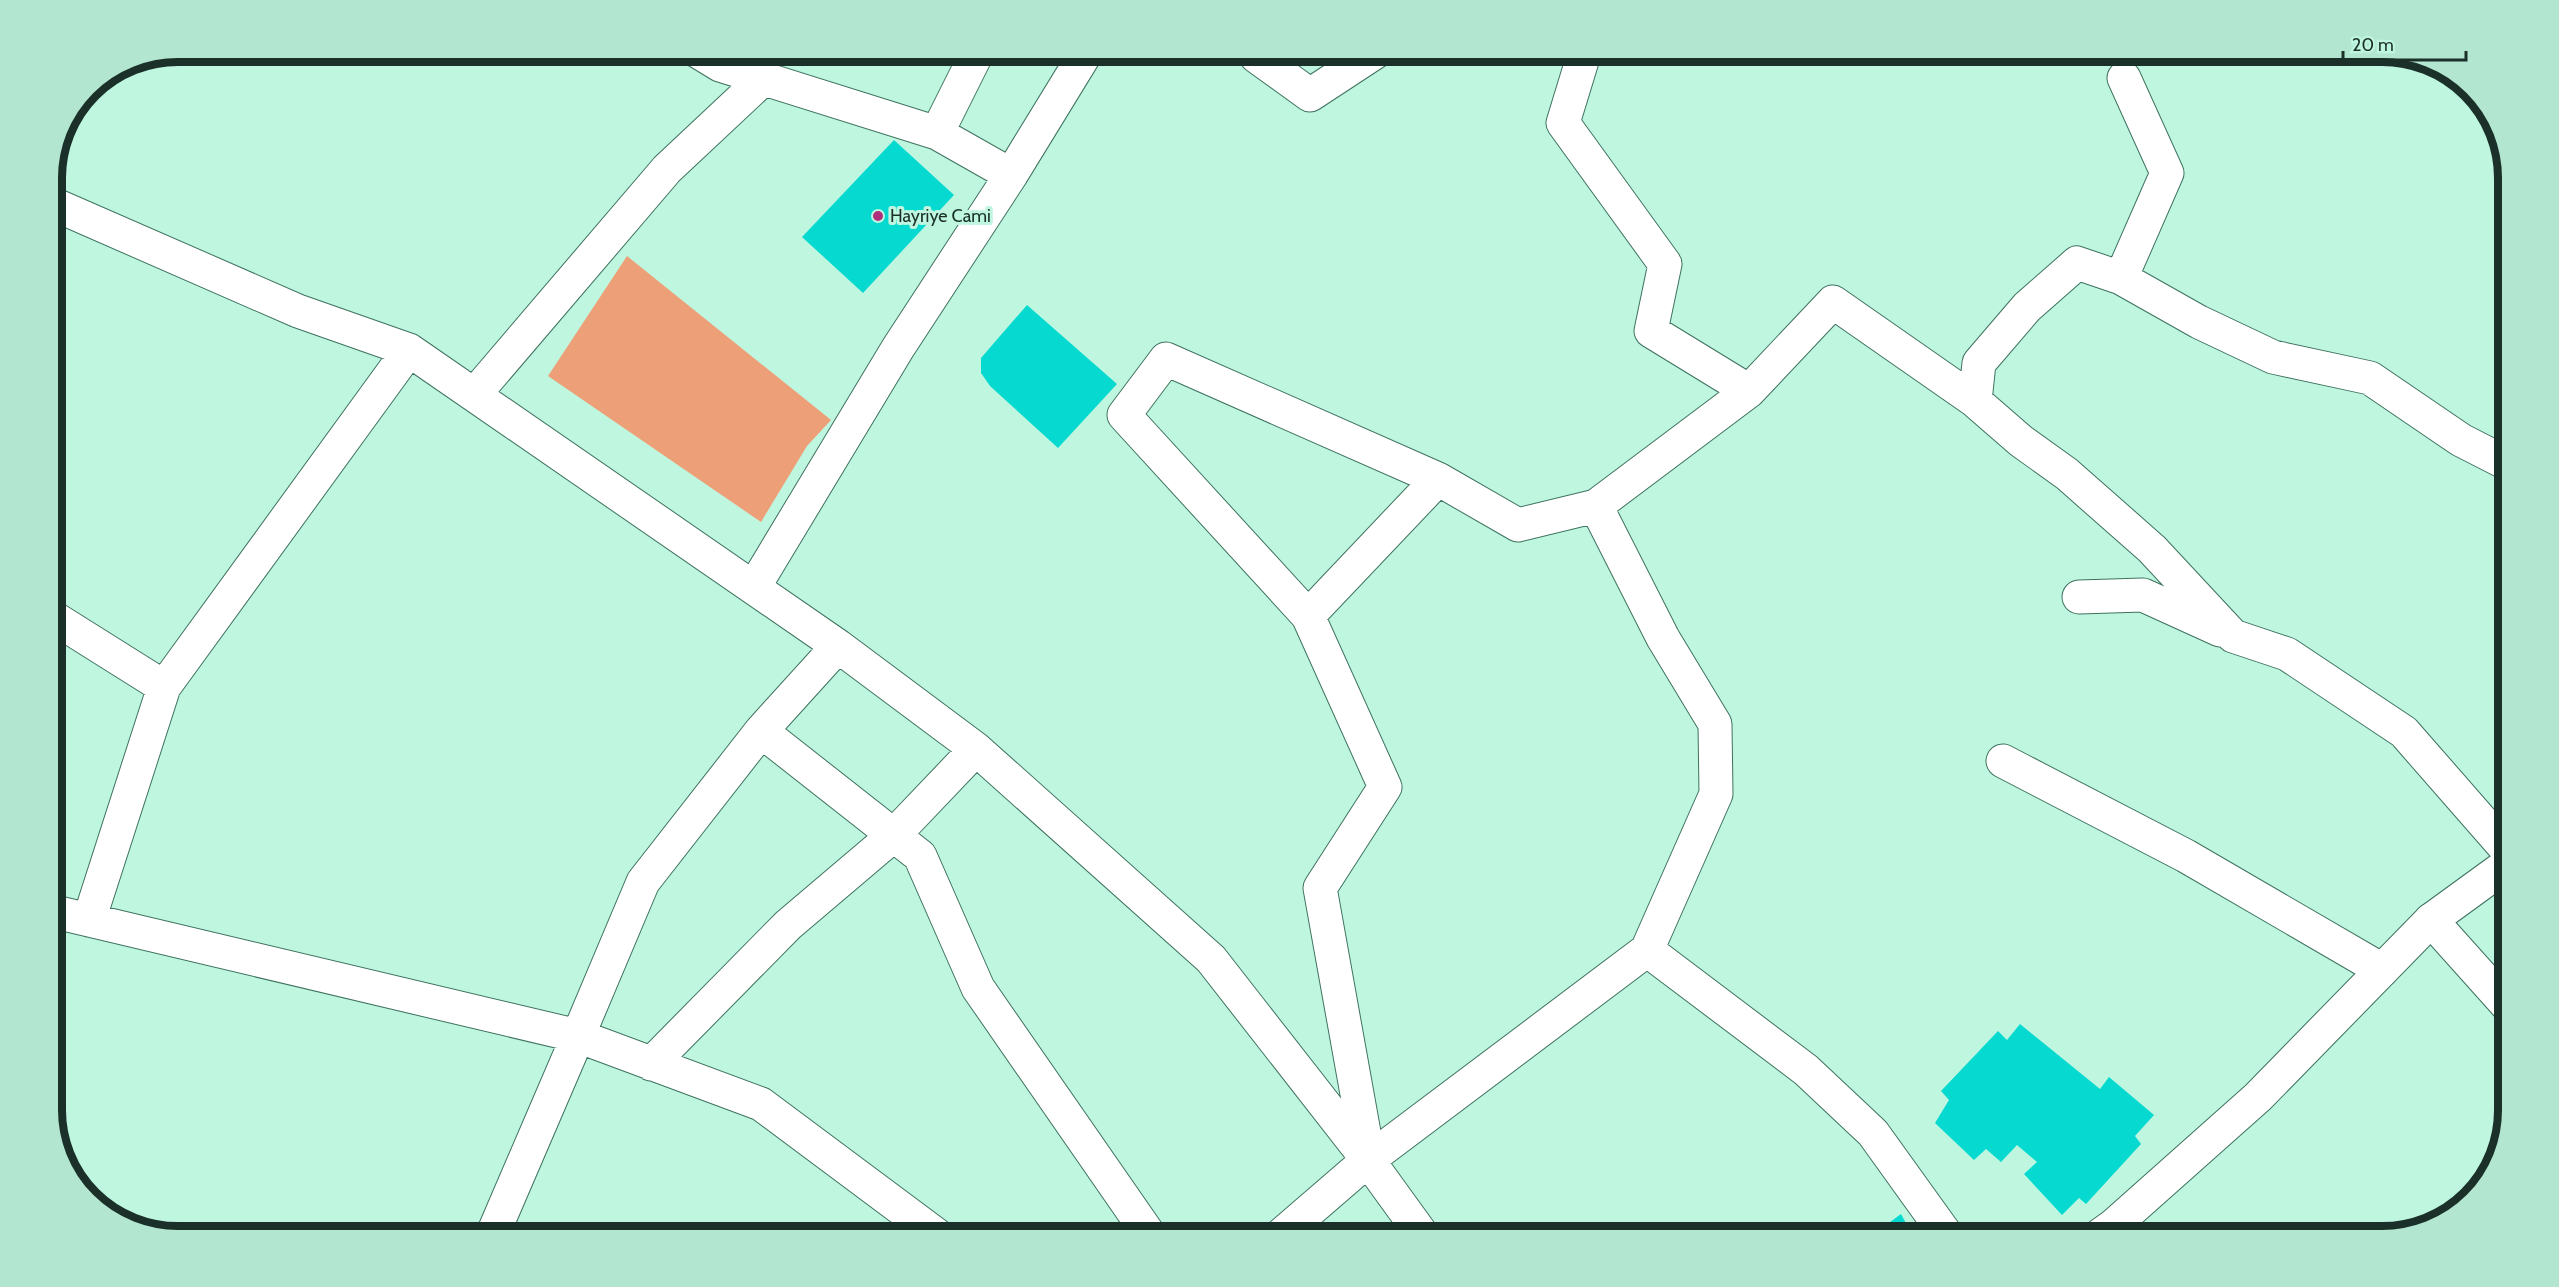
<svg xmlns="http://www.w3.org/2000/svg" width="2559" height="1287" font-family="Cabin,sans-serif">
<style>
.green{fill:#eda077}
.building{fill:#06d9cf}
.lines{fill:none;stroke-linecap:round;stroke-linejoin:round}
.minor-casing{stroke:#3e725f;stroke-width:35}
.tertiary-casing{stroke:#3e725f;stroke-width:35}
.minor{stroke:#fff;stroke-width:33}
.tertiary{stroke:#fff;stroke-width:33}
.poi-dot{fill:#b02f7c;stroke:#bff6e0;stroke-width:2}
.labels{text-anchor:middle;stroke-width:6;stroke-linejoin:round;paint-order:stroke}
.poi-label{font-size:18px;fill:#1a3028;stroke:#bff6e0;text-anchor:start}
.rim{fill:none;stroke:#1a3028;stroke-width:8}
</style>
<rect width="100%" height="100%" fill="#bff6e0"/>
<path class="green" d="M627,256l204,164 -24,26 -46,76 -213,-146z"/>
<path class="building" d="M894,140l60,55 -91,98 -61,-56z
M1027,305l90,79 -59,64 -68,-62 -9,-13v-15z
M2020,1024l80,65 9,-12 45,38 -19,21 6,8 -55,60 -7,-6 -17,17 -38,-41 13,-12 -20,-17 -16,17 -15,-13 -12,11 -39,-37 14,-23 -8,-9 57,-60 9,9z
M1901,1214l12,22h-42z"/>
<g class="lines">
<defs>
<path id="minor" d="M697,51l23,14 217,68 74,42 -113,173 -144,239
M1253,51l3,5 54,39 67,-44
M1585,51l-22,72 102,141 -14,67 98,60
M937,133l41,-82
M1011,175l76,-124
M51,203l247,108 111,39 429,296 138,103 235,210 157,201 55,76
M2121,278l46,-105 -43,-95
M474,395l193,-226 96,-90
M2508,464l-47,-24 -91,-62 -97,-21 -74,-35 -78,-44 -44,-15 -50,44 -48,56 -4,38 46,40 46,33 85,75 81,87 54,18 117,78 104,119
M1438,479l80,46 78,-19
M2079,597l64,-2 77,35
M51,616l113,71
M1308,616l-184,-201 42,-56 272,120 -130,137 77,171 -65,101 48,267
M838,646l-77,85 159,125 58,132 172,248
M2003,761l183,95 196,114
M51,911l527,125 65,-154 118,-151
M89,920l75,-233 245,-337
M2431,920l77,86
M651,1064l137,-139 106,-90 82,-86
M492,1236l86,-200 183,68 177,132
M1280,1236l88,-76 279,-210
M1947,1236l-74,-103 -67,-63 -159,-120 69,-156 -1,-70 -52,-86 -67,-132 153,-115 84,-89 142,99"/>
<path id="tertiary" d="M2099,1236l14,-10 145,-129 173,-177 77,-56"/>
</defs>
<use href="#minor" class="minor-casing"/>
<use href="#tertiary" class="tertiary-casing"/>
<use href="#minor" class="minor"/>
<use href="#tertiary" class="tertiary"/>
</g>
<circle class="poi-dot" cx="878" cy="216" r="6"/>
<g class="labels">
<g class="poi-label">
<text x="890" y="222">Hayriye Cami</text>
</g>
</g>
<path d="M0 0H2559V1287H0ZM178 62H2382A116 116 0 0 1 2498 178V1110A116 116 0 0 1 2382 1226H178A116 116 0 0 1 62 1110V178A116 116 0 0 1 178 62Z" fill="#b2e6d1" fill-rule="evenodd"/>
<path class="rim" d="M178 62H2382A116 116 0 0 1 2498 178V1110A116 116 0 0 1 2382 1226H178A116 116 0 0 1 62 1110V178A116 116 0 0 1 178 62Z"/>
<path d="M2343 51v9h123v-9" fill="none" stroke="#1a3028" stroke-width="3"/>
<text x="2352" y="51" font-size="18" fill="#1a3028" stroke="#bff6e0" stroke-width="4.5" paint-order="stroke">20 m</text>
</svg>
